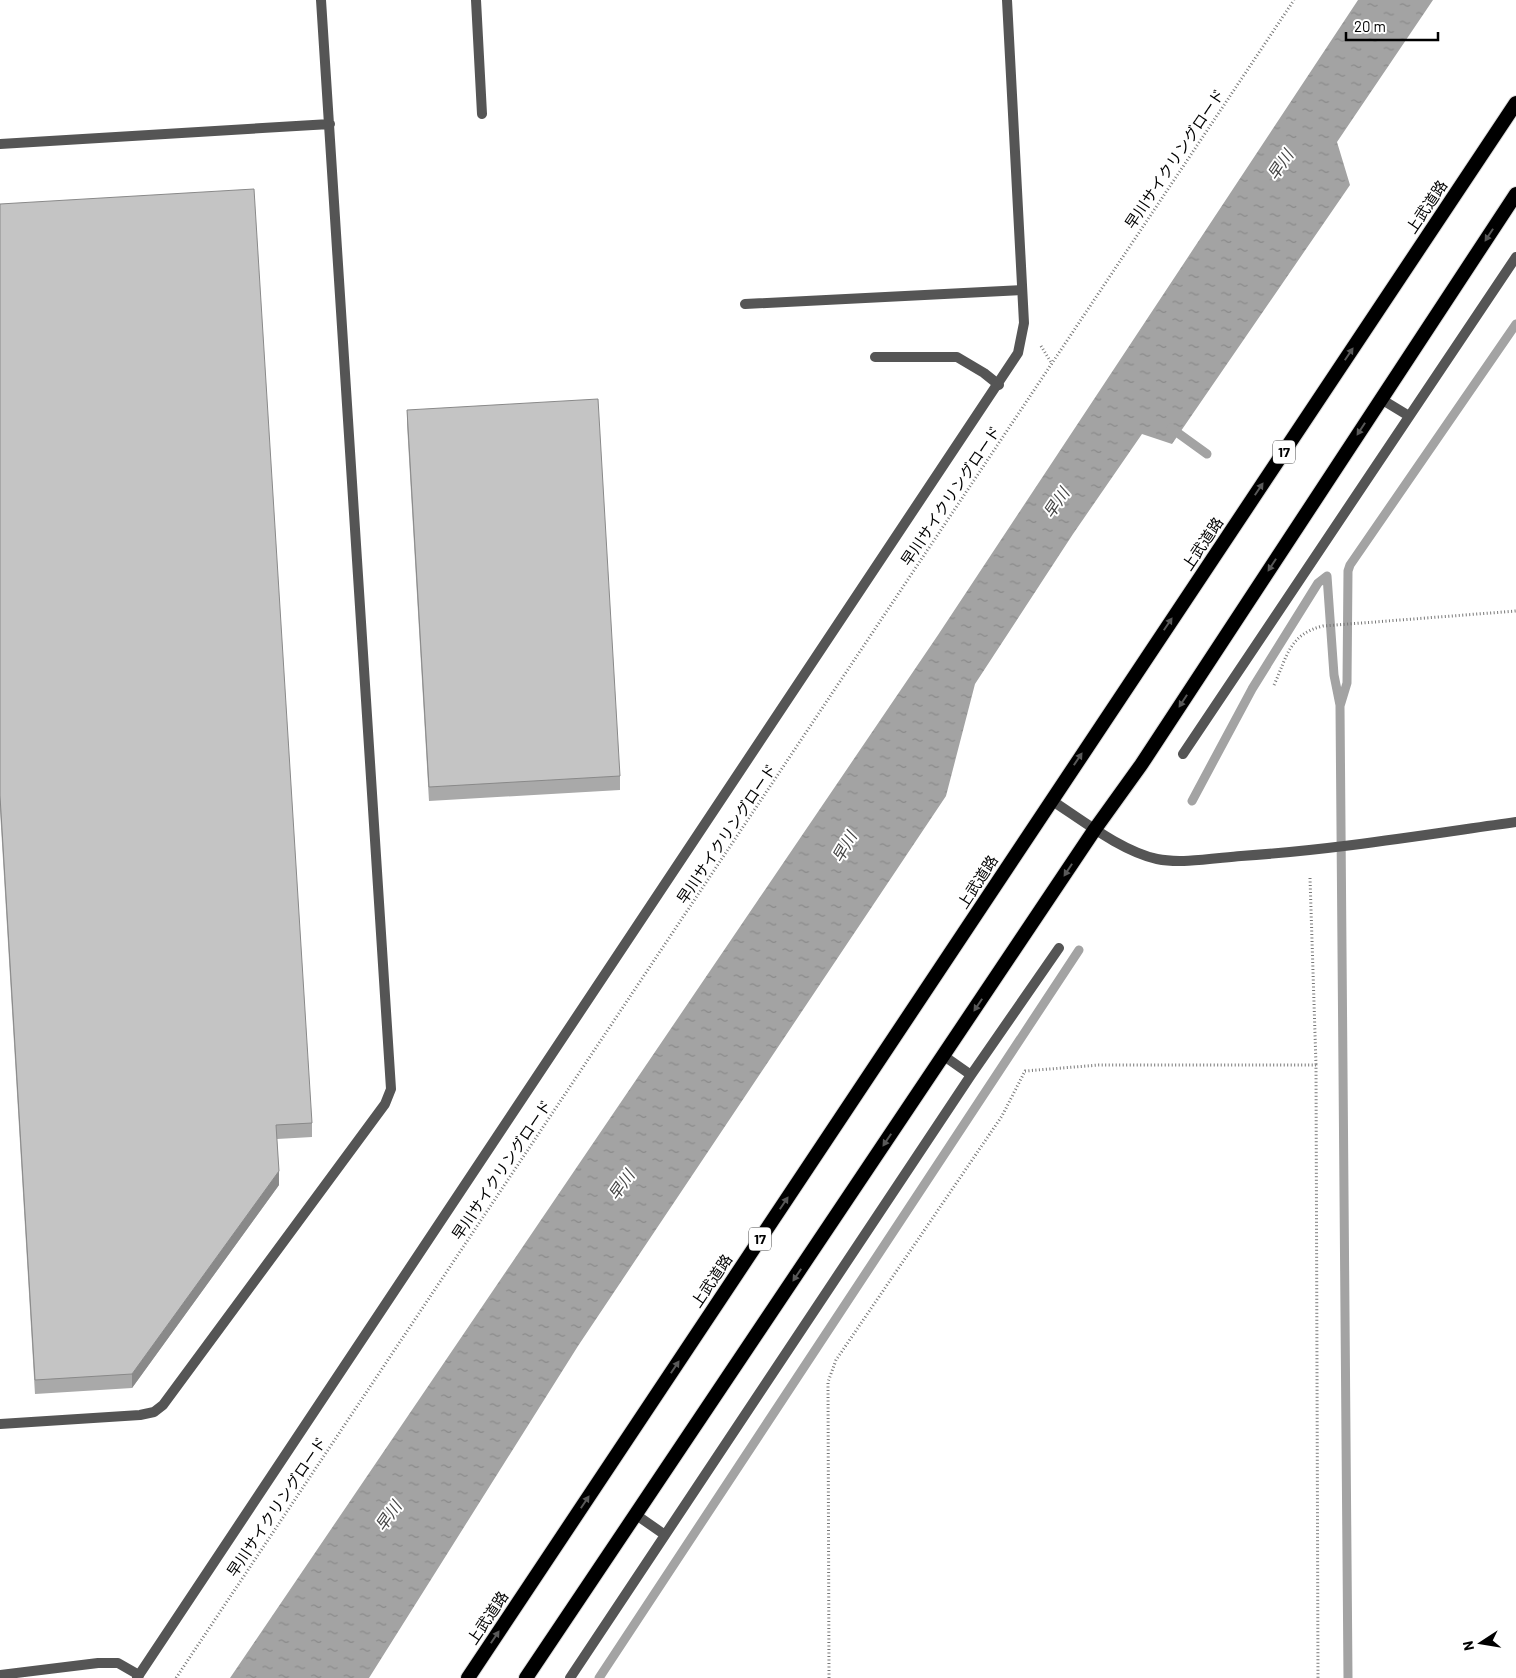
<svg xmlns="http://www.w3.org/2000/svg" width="1516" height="1678" font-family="Barlow,'Noto Sans JP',sans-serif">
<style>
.water{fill:url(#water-ripples)}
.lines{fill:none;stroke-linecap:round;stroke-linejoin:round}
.stream{stroke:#a3a3a3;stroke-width:9}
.trunk-casing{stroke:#dbdbdb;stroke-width:16}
.path{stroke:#777;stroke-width:3;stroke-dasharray:1 2.5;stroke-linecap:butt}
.service{stroke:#555;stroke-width:10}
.minor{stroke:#555;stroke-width:10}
.tertiary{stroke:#555;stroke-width:10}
.trunk{stroke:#000;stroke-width:14}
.wall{fill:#a9a9a9}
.shaded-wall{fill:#898989}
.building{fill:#c4c4c4;stroke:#898989}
.oneway{fill:#595959}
.labels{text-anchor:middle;stroke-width:4;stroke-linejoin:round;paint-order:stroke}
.shield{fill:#fff;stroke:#4c4c4c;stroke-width:1}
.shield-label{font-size:14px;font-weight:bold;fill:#000}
.street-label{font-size:15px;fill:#000;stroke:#fff}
.water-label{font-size:16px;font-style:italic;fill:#444;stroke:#fff}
</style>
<defs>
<pattern id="water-ripples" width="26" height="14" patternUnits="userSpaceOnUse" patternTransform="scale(1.25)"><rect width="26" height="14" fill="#a3a3a3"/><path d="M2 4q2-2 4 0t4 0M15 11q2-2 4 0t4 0" fill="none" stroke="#8b8b8b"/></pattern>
</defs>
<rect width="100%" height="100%" fill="#fff"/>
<path class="water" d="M1358,0h75l-96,142 13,43 -178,259 -30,-10 -69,100 -98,150 -29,112 -368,550 -209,332h-139l708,-1043z"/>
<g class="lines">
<path class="stream" d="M1171,428l36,26
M1192,801l60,-112 66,-106 9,-7 7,99 6,30
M599,1678l480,-728
M1348,1678l-8,-972 7,-23 1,-112 2,-6 166,-241"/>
<defs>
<path id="trunk" d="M468,1678l1048,-1575
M526,1678l569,-849 46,-64 375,-571"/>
</defs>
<use href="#trunk" class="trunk-casing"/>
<path class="path" d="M1041,346l11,18
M1274,685c13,-28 15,-51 49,-59l193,-15
M1310,878l6,187
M176,1678l1118,-1678
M829,1678l-1,-296 8,-22 166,-244 23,-45 74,-6h217l2,613"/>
<path class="service" d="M476,0l6,114
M0,144l330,-20
M745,304l276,-14
M875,357h82l27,16 15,12
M1381,399l28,17
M1183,754l333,-497
M944,1056l27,19
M0,1424l140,-9 14,-3 9,-7 222,-301 6,-15 -70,-1089
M635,1514l30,21
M570,1678l401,-603 88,-127"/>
<path class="minor" d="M0,1675l98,-12h20l21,12"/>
<path class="tertiary" d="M1051,800c31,20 70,51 106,59 24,5 59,-1 84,-3 92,-6 183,-21 275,-34
M137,1678l881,-1325 6,-30 -17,-323"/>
<use href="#trunk" class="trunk"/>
</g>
<path class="wall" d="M0,204l312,919v14l-35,2 2,46 -147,203 -97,6 -35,-584z
M407,410l213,366v14l-191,11 -22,-377z"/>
<path class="shaded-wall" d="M279,1171v14l-147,203v-14z"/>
<path class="building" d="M254,189l58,934 -36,2 3,46 -147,203 -97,6 -35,-584v-592z
M598,399l22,377 -191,11 -22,-377z"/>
<defs><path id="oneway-solid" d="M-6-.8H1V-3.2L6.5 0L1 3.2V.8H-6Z" transform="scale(1.25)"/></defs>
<g class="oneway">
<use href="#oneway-solid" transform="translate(1489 235) rotate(123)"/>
<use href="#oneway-solid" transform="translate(1349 354) rotate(-56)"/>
<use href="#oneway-solid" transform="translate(1361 429) rotate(123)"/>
<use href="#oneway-solid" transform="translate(1259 489) rotate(-56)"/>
<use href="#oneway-solid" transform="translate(1272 565) rotate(123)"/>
<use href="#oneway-solid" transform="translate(1168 624) rotate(-56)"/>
<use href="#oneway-solid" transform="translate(1183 701) rotate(123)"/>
<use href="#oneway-solid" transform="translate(1078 759) rotate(-56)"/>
<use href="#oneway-solid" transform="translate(1068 870) rotate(123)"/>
<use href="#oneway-solid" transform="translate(978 1005) rotate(124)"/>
<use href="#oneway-solid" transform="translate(887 1140) rotate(124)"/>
<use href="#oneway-solid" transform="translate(784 1203) rotate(-56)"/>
<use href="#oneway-solid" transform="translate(797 1275) rotate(124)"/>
<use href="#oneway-solid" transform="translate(675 1367) rotate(-56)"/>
<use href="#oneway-solid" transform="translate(585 1502) rotate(-56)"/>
<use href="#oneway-solid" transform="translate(495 1637) rotate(-56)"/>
</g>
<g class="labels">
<g class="shield">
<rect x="1273" y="440.5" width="22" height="23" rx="4"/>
<rect x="749" y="1227.5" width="22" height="23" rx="4"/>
</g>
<g class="shield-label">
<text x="1284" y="457">17</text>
<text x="760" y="1244">17</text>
</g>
<g class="street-label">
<text transform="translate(1175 159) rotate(-56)" y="5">早川サイクリングロード</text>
<text transform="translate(1427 207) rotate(-56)" y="5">上武道路</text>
<text transform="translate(951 496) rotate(-56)" y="5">早川サイクリングロード</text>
<text transform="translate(1203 544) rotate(-56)" y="5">上武道路</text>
<text transform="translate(727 834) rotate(-56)" y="5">早川サイクリングロード</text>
<text transform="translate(978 882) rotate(-57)" y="5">上武道路</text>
<text transform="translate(502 1170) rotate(-56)" y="5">早川サイクリングロード</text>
<text transform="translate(712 1281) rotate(-56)" y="5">上武道路</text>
<text transform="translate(277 1507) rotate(-56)" y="5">早川サイクリングロード</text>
<text transform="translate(488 1618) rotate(-56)" y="5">上武道路</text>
</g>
<g class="water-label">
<text transform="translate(1280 165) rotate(-56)" y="6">早川</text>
<text transform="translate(1056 503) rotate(-56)" y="6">早川</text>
<text transform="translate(844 847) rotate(-60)" y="6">早川</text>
<text transform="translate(621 1185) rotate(-55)" y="6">早川</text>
<text transform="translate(388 1516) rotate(-55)" y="6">早川</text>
</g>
</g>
<g transform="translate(1481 1643) rotate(258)" stroke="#ffffff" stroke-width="4" paint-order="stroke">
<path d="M0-4L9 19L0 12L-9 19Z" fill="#000000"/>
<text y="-8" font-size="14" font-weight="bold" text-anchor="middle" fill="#000000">N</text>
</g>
<path d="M1346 32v8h92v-8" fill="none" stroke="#000000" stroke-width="2.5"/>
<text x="1354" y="32" font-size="15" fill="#000000" stroke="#ffffff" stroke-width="4" paint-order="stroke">20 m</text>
</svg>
